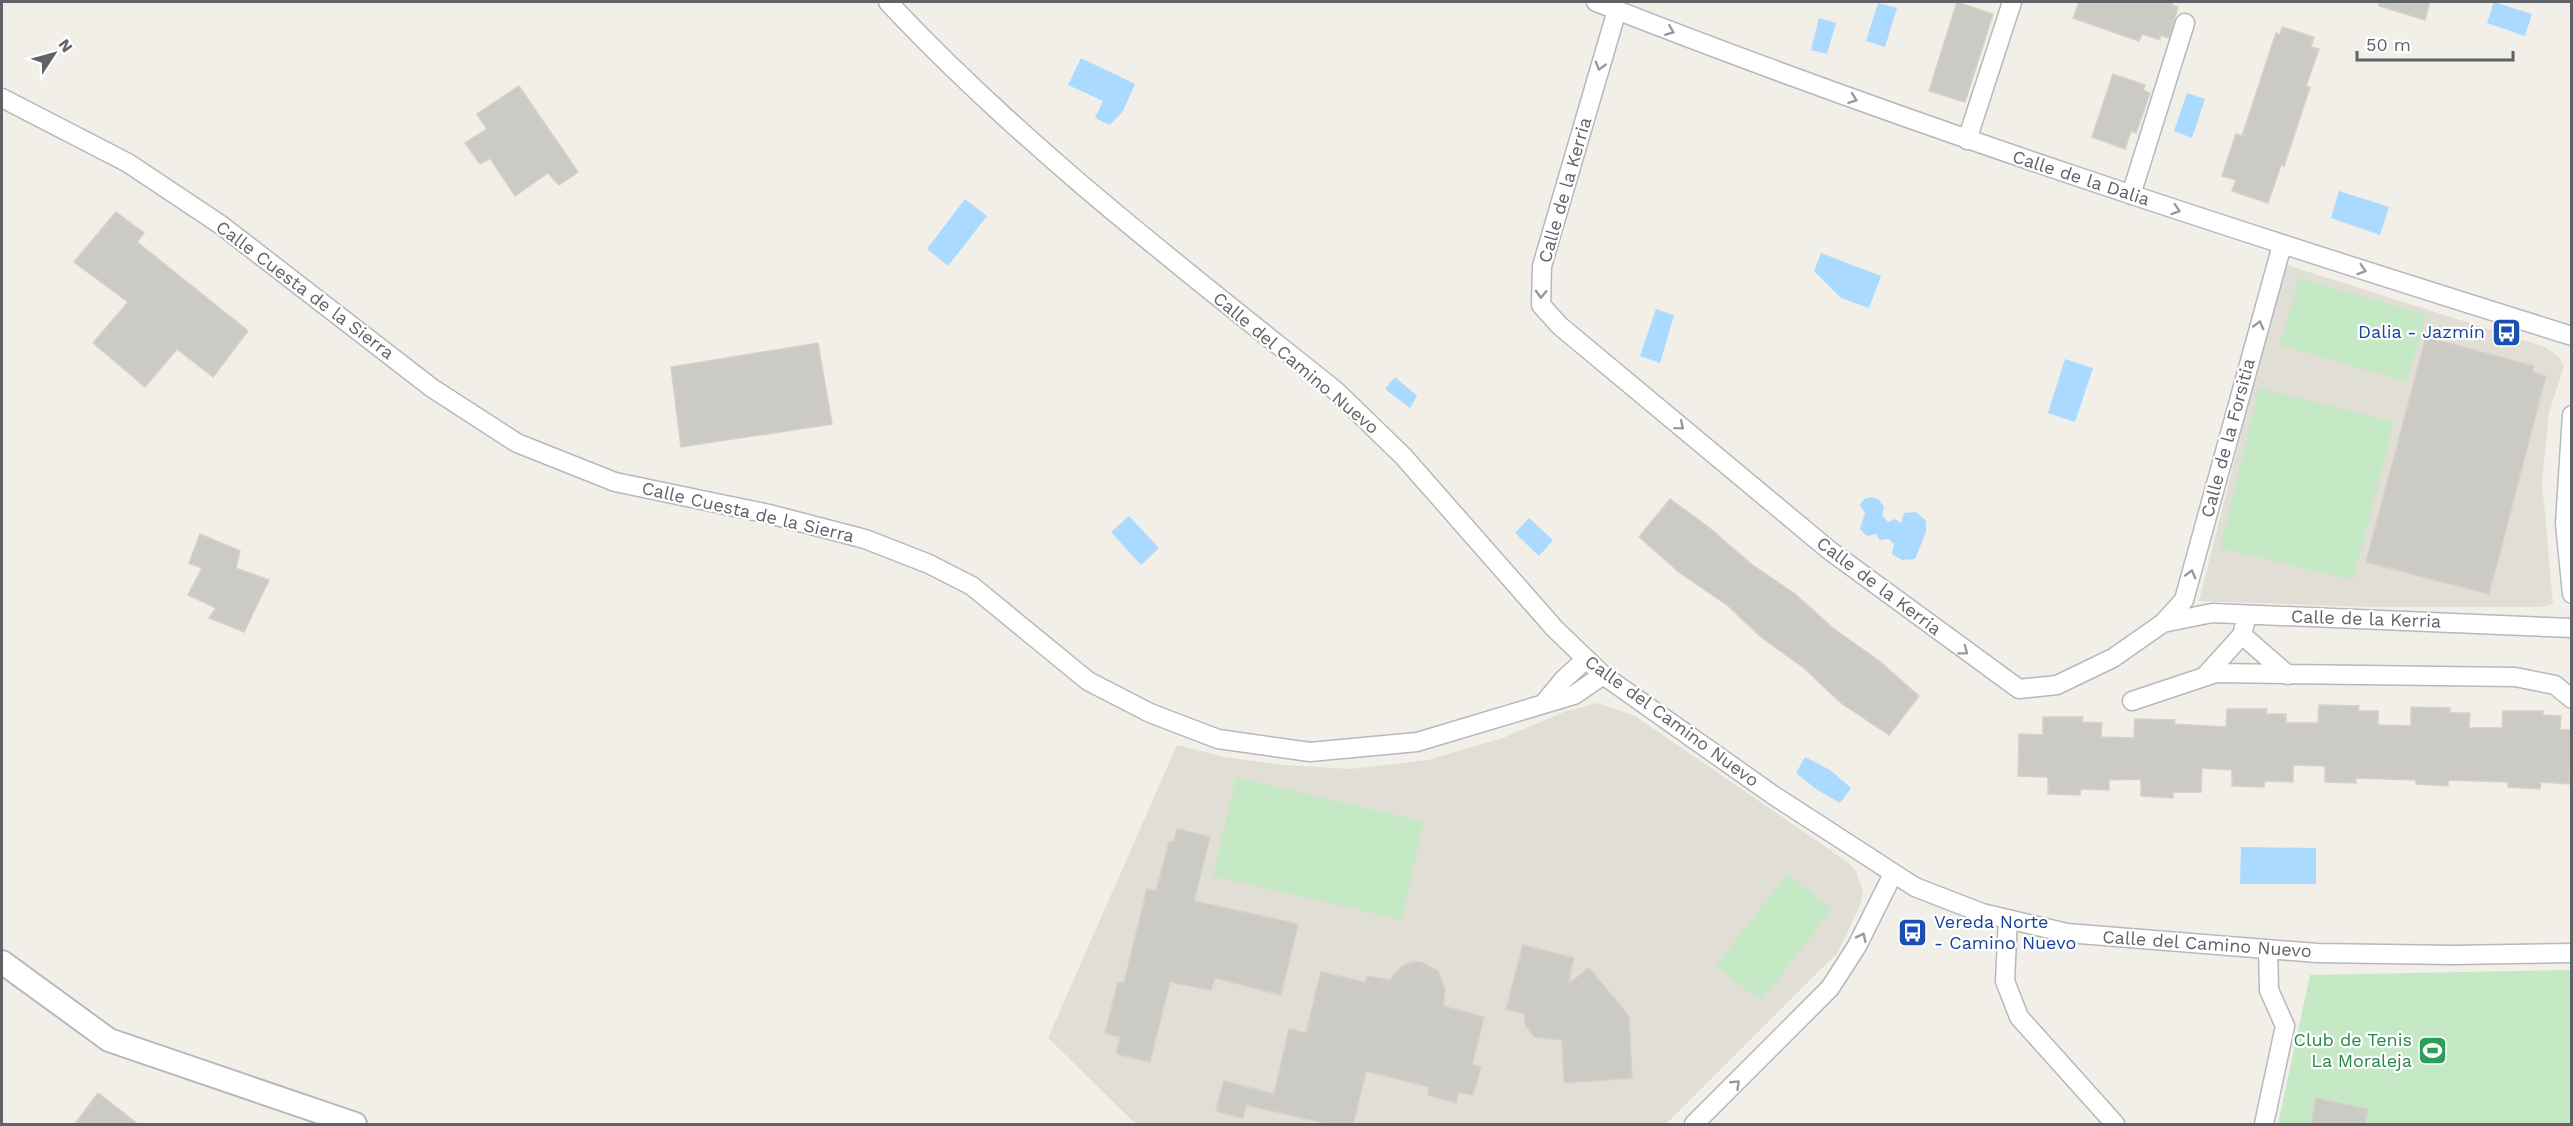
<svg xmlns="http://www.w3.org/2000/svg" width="2573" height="1126" font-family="'Work Sans',sans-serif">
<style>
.education{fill:#e1ded6}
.green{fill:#c5e8c5}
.water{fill:#aadaff}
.building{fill:#cccac5;stroke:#d6d1c6;stroke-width:1.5}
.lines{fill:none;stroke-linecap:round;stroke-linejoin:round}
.minor-casing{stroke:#b5b8bc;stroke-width:21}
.tertiary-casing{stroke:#b5b8bc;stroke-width:26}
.minor{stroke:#fff;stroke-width:18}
.tertiary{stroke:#fff;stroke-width:22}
.oneway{stroke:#979a9d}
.labels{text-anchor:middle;stroke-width:4.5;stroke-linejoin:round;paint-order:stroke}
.street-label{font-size:18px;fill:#5f6368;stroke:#fff}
.transit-label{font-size:18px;fill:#164399;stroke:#fff;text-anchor:end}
.leisure-label{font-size:18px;fill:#27864d;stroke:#fff;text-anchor:end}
</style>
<rect width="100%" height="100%" fill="#f1efe8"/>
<path class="education" d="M2284,264l261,83 13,9 6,10 -15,47 -7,68 11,123 -12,3h-175l-167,-6z
M1598,703l37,13 214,147 7,9 7,19 -3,14 -22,47 -172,172h-530l-88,-86 129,-293 47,12 60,8 67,4 77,-9 75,-22 63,-27z"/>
<path class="green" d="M2299,278l127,37 -19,67 -127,-37z
M2259,388l135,34 -41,158 -133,-32z
M1236,777l188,45 -23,98 -188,-44z
M1787,874l45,35 -71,92 -45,-35z
M2571,970v154h-293l32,-149z"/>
<path class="water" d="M2494,2l38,12 -7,22 -38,-13z
M1878,3l19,5 -12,39 -19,-6z
M1819,18l17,5 -9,31 -16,-4z
M1081,58l54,26 -12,27 -13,14 -15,-7 8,-17 -35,-16z
M2187,93l18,6 -13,39 -18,-7z
M2339,191l50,16 -9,28 -49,-17z
M965,199l22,17 -39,50 -21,-17z
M1821,253l60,23 -12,32 -28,-10 -27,-27z
M1656,309l18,6 -14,48 -20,-7z
M2065,359l28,9 -18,54 -27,-9z
M1395,377l22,19 -7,12 -25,-19z
M1872,497l7,3 5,7 -2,8 6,7 7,-3 6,4 3,-10 12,-1 10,9v11l-11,27 -13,1 -10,-6 2,-10 -5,-5 -9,1 -4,-6 -9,2 -7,-7 5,-16 -5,-8 4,-6z
M1129,516l30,32 -18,17 -30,-33z
M1529,518l24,22 -14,16 -24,-23z
M1805,757l25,13 21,18 -11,15 -24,-14 -20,-16z
M2241,847l75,1v36h-76z"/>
<path class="building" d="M1957,2l36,12 -28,88 -36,-11z
M2079,2h94l-1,3 6,2 -9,31 -9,-3v5l-18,-6 -3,7 -66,-23z
M2379,2h51l-5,18 -46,-14z
M2282,27l32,10 -3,10 8,2 -13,37 4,1 -26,79 -3,-1 -13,38 -36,-12 4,-11 -14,-4 14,-42 6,2 34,-103 4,2z
M2113,74l32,11 -2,5 7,3 -14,40 -5,-2 -6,18 -33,-12z
M519,86l59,86 -19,13 -11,-12 -33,23 -25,-38 -10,6 -15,-21 22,-14 -10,-15z
M116,212l28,21 -7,9 111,89 -35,46 -36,-28 -32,38 -52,-44 35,-41 -54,-40z
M2426,337l108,29 -2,6 14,4 -57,218 -123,-32z
M818,343l14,81 -151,23 -10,-80z
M1670,499l41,30 40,35 44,30 39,35 44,31 41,36 -30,39 -48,-32 -37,-35 -43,-31 -34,-32 -47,-32 -41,-36z
M200,534l40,17 -4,17 33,12 -25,52 -35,-14 7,-10 -28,-13 14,-27 -13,-5z
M2319,705l40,1 -1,5h20v14l33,1v-19l39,1v5h20l-1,15h33l1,-17h40v4l18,1 -1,14h11l-2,54 -28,-2 -1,7 -32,-2v-5l-60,-2v6l-32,-2v-4l-60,-2v5l-31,-1v-16l-32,-1v17l-29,-1v6l-32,-1v-16l-30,-2 -1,24h-28v6l-32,-2v-17l-32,1v10l-29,-1v6l-32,-1v-17l-30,-1 1,-42 24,1v-18h40l-1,5 20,1 -1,14 33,1 1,-19 40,1 -1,4 52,3 1,-18h40l-1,5h20v9h32z
M1177,829l33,8 -16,64 104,23 -17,71 -66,-17 -4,12 -41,-8 -20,80 -34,-8 4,-17 -15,-4 13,-51 6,1 23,-94 9,2 13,-49h5z
M1523,945l51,13 -6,26 21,-16 40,48 3,62 -68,5 -2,-43 -27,-3 -9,-10 -2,-13 -18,-5z
M1412,962h9l17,9 7,18 -2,17 41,11 -12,48 9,2 -8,28 -15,-3 -2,11 -28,-8 1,-8 -63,-16 -13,54h-21l-86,-20 -3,13 -27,-7 8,-30 50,13 15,-65 17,4 15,-61 44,10 2,-6 23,4 12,-14z
M98,1093l41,32h-65z
M2316,1098l52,11 -3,16h-54z"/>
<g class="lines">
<defs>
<path id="minor" d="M888,2c136,145 293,265 448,389l67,65 152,173 48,46 170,120 142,92 67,26 85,20 250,20 136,2 119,-2
M1596,2c320,126 647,231 976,334
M1617,10l-75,256 -1,39 19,21 269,224 190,139 38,-4 56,-27 50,-35 49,-10 360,15
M2,98l126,65 93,62 211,163 85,55 98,39 154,32 96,25 64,25 43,22 116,95 62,32 68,26 92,13 107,-10 157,-47 29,-20
M1967,140l45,-138
M2131,195l54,-172
M2572,415l-7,108 7,71
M2163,623l21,-23 98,-355
M2242,635l46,40
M2204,677l38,-42 5,-20
M2132,701l84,-28 299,4 40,8 17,14
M1545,702l19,-23 21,-19
M2008,919l-3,62 14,36 96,107
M1694,1124l136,-136 27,-42 36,-72
M2264,1124l21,-98 -16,-36 -1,-40"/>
<path id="tertiary" d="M2,962l107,78 246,84"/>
</defs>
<use href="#minor" class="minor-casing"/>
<use href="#tertiary" class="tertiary-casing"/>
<use href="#minor" class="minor"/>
<use href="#tertiary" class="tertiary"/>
</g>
<defs><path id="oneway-chevron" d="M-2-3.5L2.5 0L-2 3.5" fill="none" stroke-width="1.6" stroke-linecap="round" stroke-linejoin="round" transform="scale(1.5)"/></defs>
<g class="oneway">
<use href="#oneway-chevron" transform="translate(1670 31) rotate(22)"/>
<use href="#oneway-chevron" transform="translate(1600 66) rotate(106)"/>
<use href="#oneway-chevron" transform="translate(1853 99) rotate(20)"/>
<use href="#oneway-chevron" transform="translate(2176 210) rotate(18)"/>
<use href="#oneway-chevron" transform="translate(2362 270) rotate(17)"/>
<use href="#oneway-chevron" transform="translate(1541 294) rotate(92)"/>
<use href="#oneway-chevron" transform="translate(2259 325) rotate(-75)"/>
<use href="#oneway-chevron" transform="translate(1680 426) rotate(40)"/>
<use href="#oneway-chevron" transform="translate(2191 574) rotate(-75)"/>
<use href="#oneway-chevron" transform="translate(1964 651) rotate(37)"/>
<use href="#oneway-chevron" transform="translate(1862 937) rotate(-64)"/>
<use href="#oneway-chevron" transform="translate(1736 1084) rotate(-44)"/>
</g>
<defs>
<symbol id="bus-square" viewBox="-11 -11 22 22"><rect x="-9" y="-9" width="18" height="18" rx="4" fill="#1a4fb4" stroke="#fff"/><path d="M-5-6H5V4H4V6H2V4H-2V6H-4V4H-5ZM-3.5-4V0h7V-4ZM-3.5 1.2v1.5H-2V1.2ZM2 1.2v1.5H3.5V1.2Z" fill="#fff"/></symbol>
<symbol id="stadium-square" viewBox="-11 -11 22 22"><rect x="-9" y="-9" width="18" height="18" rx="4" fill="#2e9e5b" stroke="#fff"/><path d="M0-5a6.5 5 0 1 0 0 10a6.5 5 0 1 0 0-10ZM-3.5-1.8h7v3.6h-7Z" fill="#fff"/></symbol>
</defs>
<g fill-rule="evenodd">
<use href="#bus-square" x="2490" y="316" width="33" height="33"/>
<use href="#bus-square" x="1896" y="916" width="33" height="33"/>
<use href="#stadium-square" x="2416" y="1034" width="33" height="33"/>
</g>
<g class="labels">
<g class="street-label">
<text transform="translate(2081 178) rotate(18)" y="6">Calle de la Dalia</text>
<text transform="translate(1565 190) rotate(-74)" y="6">Calle de la Kerria</text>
<text transform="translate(305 290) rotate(37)" y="6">Calle Cuesta de la Sierra</text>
<text transform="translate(1296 363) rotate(40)" y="6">Calle del Camino Nuevo</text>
<text transform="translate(2228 438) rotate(-75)" y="6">Calle de la Forsitia</text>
<text transform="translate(748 512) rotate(13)" y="6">Calle Cuesta de la Sierra</text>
<text transform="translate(1879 586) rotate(37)" y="6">Calle de la Kerria</text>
<text transform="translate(2366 619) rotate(2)" y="6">Calle de la Kerria</text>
<text transform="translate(1672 721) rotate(36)" y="6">Calle del Camino Nuevo</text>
<text transform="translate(2207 944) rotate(4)" y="6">Calle del Camino Nuevo</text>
</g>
<g class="transit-label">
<text x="2485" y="338">Dalia - Jazmín</text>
<text x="1934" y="928" text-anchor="start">Vereda Norte<tspan x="1934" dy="21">- Camino Nuevo</tspan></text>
</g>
<g class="leisure-label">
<text x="2412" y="1046">Club de Tenis<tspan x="2412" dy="21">La Moraleja</tspan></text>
</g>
</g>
<rect width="2573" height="1126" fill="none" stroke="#5f6368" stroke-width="6"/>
<g transform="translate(54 54) rotate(54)" stroke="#ffffff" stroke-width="4.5" paint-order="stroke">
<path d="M0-4.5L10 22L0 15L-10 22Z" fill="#5f6368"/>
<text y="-9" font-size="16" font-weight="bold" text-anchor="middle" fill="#5f6368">N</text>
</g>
<path d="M2357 51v9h156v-9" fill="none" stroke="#5f6368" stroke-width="3"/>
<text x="2366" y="51" font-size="18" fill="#5f6368" stroke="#ffffff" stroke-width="4.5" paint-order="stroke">50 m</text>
</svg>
